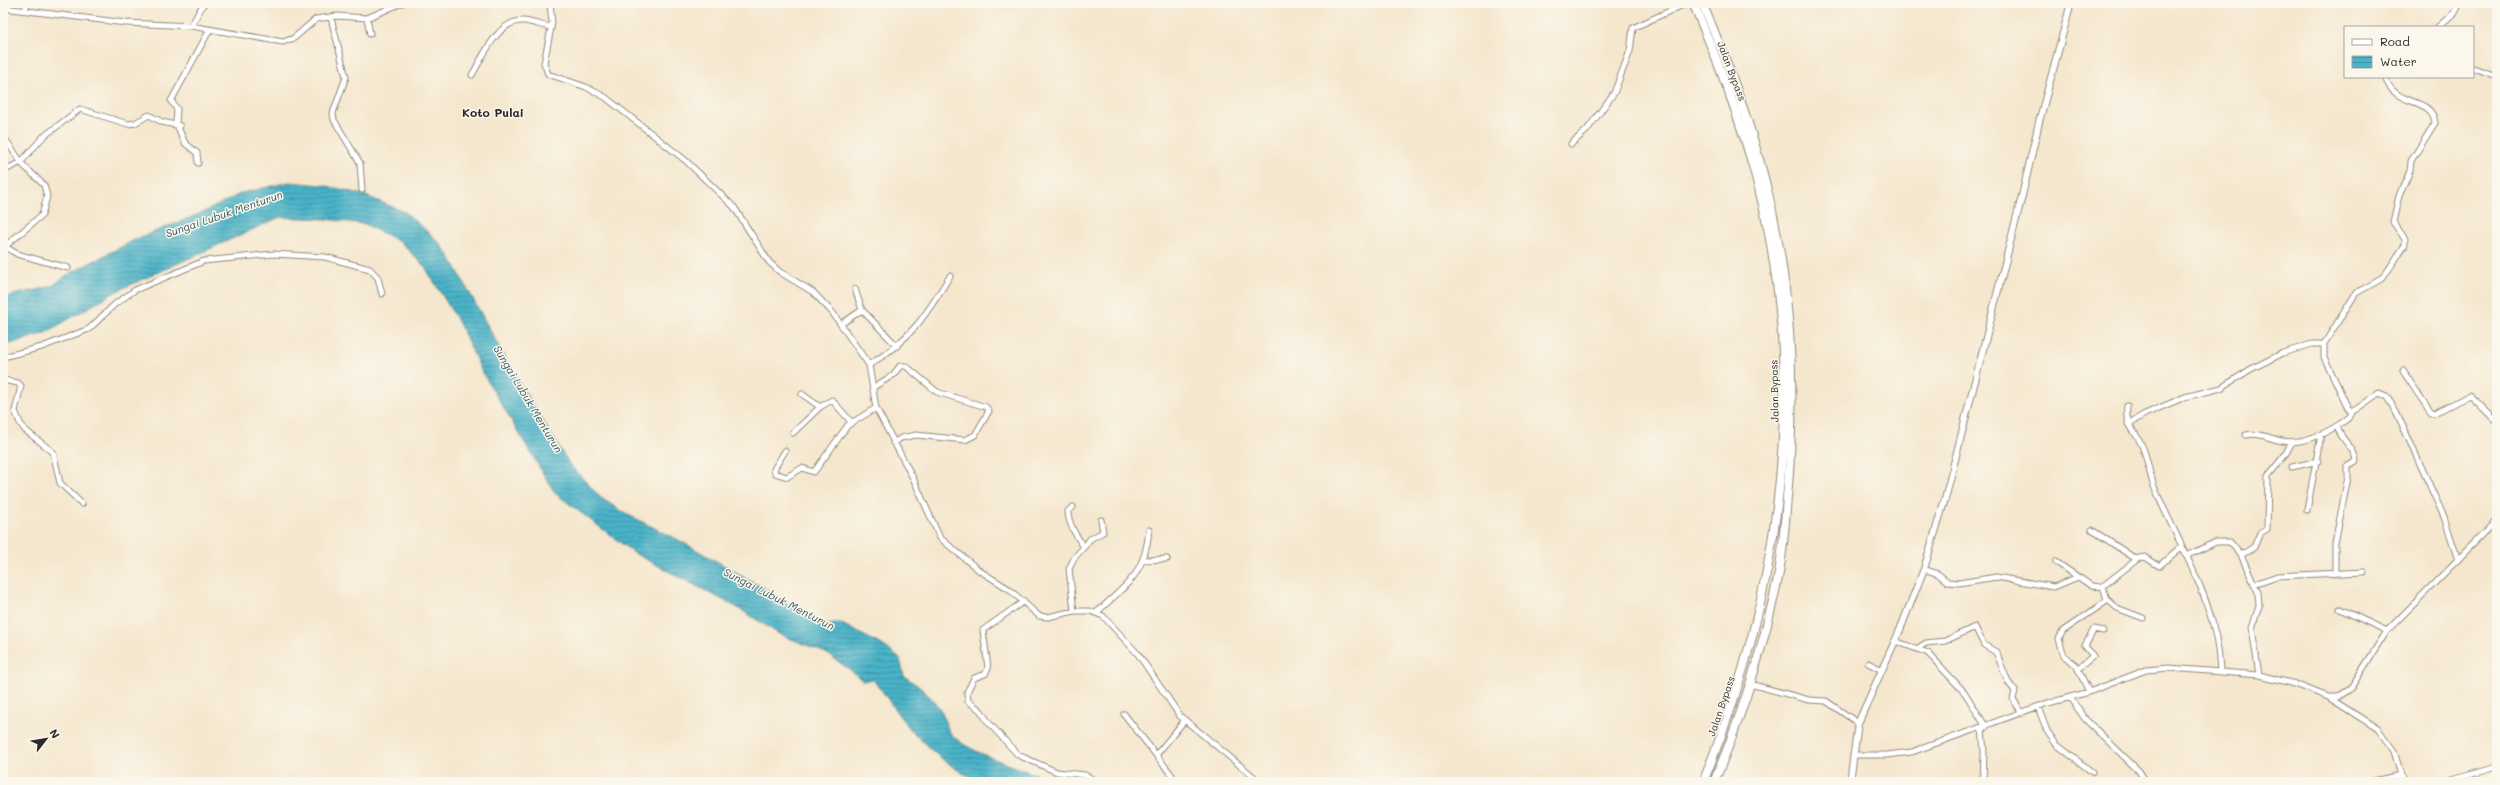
<svg xmlns="http://www.w3.org/2000/svg" width="2500" height="785" font-family="Mali,sans-serif">
<style>
.water{fill:url(#water-rules);stroke:#3a6f7a}
.lines{fill:none;stroke-linecap:round;stroke-linejoin:round}
.stream{stroke:#4ab3c8;stroke-width:1.5}
.minor-casing{stroke:#90897c;stroke-width:7}
.tertiary-casing{stroke:#90897c;stroke-width:8}
.trunk-casing{stroke:#90897c;stroke-width:10}
.minor{stroke:#fff;stroke-width:5}
.tertiary{stroke:#fff;stroke-width:6}
.trunk{stroke:#fff;stroke-width:8}
.labels{text-anchor:middle;stroke-width:3;stroke-linejoin:round;paint-order:stroke}
.street-label{font-size:10px;fill:#2b2b2b;stroke:#fbf7ec}
.water-label{font-size:11px;font-style:italic;fill:#365b62;stroke:#fbf7ec}
.quarter-label{font-size:12px;font-weight:bold;fill:#2b2b2b;stroke:#fbf7ec}
</style>
<defs>
<pattern id="water-rules" width="6" height="5" patternUnits="userSpaceOnUse"><rect width="6" height="5" fill="#4ab3c8"/><path d="M0 2.5h6" fill="none" stroke="#3e92a3"/></pattern>
</defs>
<rect width="100%" height="100%" fill="#fbf7ec"/>
<filter id="ink" filterUnits="userSpaceOnUse"><feTurbulence type="fractalNoise" baseFrequency=".025" numOctaves="2"/><feDisplacementMap in="SourceGraphic" scale="8" xChannelSelector="R" yChannelSelector="G"/><feConvolveMatrix kernelMatrix="1 2 1 2 8 2 1 2 1" color-interpolation-filters="sRGB"/></filter>
<filter id="wash" filterUnits="userSpaceOnUse"><feTurbulence type="fractalNoise" baseFrequency=".012" numOctaves="4" result="noise"/><feDisplacementMap in="SourceGraphic" scale="16" xChannelSelector="R" yChannelSelector="G"/><feGaussianBlur stdDeviation="0.9" result="paint"/><feColorMatrix in="noise" values="0 0 0 0 0 0 0 0 0 0 0 0 0 0 0 0 0 1.4 0 .05"/><feComposite in="paint" operator="in"/></filter>
<g filter="url(#wash)">
<rect width="100%" height="100%" fill="#f5e7ce"/>
<path class="water" d="M289,182l34,3 38,9 44,18 31,27 13,16 66,121 55,89 31,33 27,17 49,24 89,50 46,30 16,6 12,-2 44,23 16,13 4,17c14,9 26,19 36,33 6,10 4,19 15,29 23,19 73,32 101,44 -16,0 -60,3 -73,0 -32,-10 -65,-42 -85,-68 -9,-12 -15,-24 -26,-35l-9,2 -14,-12 -23,-16 -47,-19 -39,-25 -106,-56 -79,-60 -73,-121 -23,-49 -34,-56 -25,-25 -35,-18 -40,-5 -45,-2 -165,75 -70,41 -42,13v-47c19,-10 48,-6 62,-23l71,-37 68,-27 38,-19z"/>
<g class="lines">
<path class="stream" d="M1002,3l6,4"/>
</g>
</g>
<g filter="url(#ink)">
<g class="lines">
<defs>
<path id="minor" d="M550,3l2,20 -8,40 4,11 38,13 19,10 80,63 49,47 35,55 11,10 33,20 19,20 37,53 7,43 37,70 27,60 40,33 29,18 30,27 9,1 26,-6h16l13,5 35,38 42,62 80,66
M3,8l123,15 65,3 92,16 11,-4 22,-19 21,-3 30,2 35,-15
M25,9l3,-6
M331,18l15,59 -13,36 1,7 26,43 2,27
M367,18l3,16
M191,26l13,-23
M2438,27l16,-14 5,-10
M2473,68l24,8
M472,75c11,-18 26,-56 52,-54 9,1 18,5 27,6
M2385,77c10,32 47,18 50,46l-24,38 -1,10 -11,25 -6,26 12,17v6l-22,33 -27,15 -32,51v13l25,53h6l24,-17 7,3 10,15 48,106 14,43
M3,136l20,29 21,20 3,11 -5,19 -39,33
M1571,144l16,-14 27,-37 16,-42 3,-23 54,-25
M198,163l-1,-10 -12,-10 -9,-20 1,-14 -6,-8 38,-70
M3,171l18,-9 22,-25 37,-28 48,15 7,-1 14,-8 13,7 18,4
M6,247l11,7 51,14
M855,289l7,21
M841,324l21,-14 35,36
M3,357l39,-10 47,-18 26,-25 20,-14 69,-29 69,-7 52,3 45,12 8,9 4,16
M869,365c42,-26 56,-48 81,-89
M2403,371l28,42h4l35,-18 27,27
M3,380l15,3 3,3 -6,25 5,12 5,7 28,22 7,31 22,21
M874,387l19,-12 7,-9h6l31,26 49,15 3,4 -14,24 -10,5 -49,-5 -15,3 -8,5
M802,394l18,13
M2127,406c-3,19 10,26 16,42 5,14 7,28 12,41 26,60 63,116 65,182
M2128,424l17,-10 40,-17 36,-9 30,-19 32,-16 29,-9h12
M793,433l27,-26 12,-7 20,23
M2246,435c14,-3 24,4 36,6 19,3 38,-5 53,-14 7,-5 16,-8 18,-17
M785,451l-11,18 1,4 12,4 15,-9 12,4 34,-47 28,-17
M2292,467l26,-6
M1073,507l-5,4c0,13 9,26 16,36l-10,11 -5,11 5,42
M2307,510l14,-75
M2092,530l44,29
M1084,547l6,-8 13,-7 -2,-12
M2241,555l13,-8 6,-14 7,-4 1,-53 17,-21 7,-13
M2186,556l30,-14h14l11,13 17,37 1,14 -7,22 7,47
M1144,560l23,-1
M2056,562l22,15
M1924,569l14,5 10,8 11,1 37,-6 58,10 24,-10c12,6 9,11 25,9l36,-28 6,-1 14,9 22,-19
M2335,574v-31l13,-66v-11l8,-5c-2,-16 -15,-19 -19,-35
M2254,584l23,-8 87,-4
M2108,600l9,8 26,10
M1024,601l-41,29 5,38 -3,6 -11,4 -7,14 1,9 12,9 9,13 29,32 39,17 28,3 13,7
M2340,609l47,22
M1096,613c31,-29 49,-38 53,-83
M1895,641l33,12 37,40 21,34
M1918,648l8,-5 19,-2 30,-14 9,18 12,7 12,30 7,9 -2,8 9,14
M1868,663l14,7
M2078,669l15,-13 -8,-10 9,-17 9,2
M1750,684l59,16 17,1 32,22
M2089,692l-13,-27 -12,-9 -5,-17 4,-8 44,-30 -4,-15
M2329,697h9l12,-8 37,-58 110,-111
M2070,698l16,22 53,51 7,11
M2038,707l9,24 9,13 36,28
M1124,714l50,64
M1982,728l2,24 -1,30
M1157,754l28,-34
M1853,755h34l25,-3 133,-48 44,-12 57,-22 23,-2 90,7 36,9 33,13 50,32 16,22 7,24 7,7
M2369,782l32,-7
M2442,782l55,-16"/>
<path id="tertiary" d="M1850,782l8,-59 42,-93 24,-61 21,-70 77,-303 17,-74 32,-119"/>
<path id="trunk" d="M1693,3c23,53 44,107 60,163 58,206 31,420 -50,616
M1702,3c26,59 48,120 64,182 25,99 30,200 22,301 -3,31 -4,62 -10,92 -15,70 -36,138 -64,204"/>
</defs>
<use href="#minor" class="minor-casing"/>
<use href="#tertiary" class="tertiary-casing"/>
<use href="#trunk" class="trunk-casing"/>
<use href="#minor" class="minor"/>
<use href="#tertiary" class="tertiary"/>
<use href="#trunk" class="trunk"/>
</g>
</g>
<g class="labels">
<g class="street-label">
<text transform="translate(1732 71) rotate(69)" y="4">Jalan Bypass</text>
<text transform="translate(1774 391) rotate(-91)" y="4">Jalan Bypass</text>
<text transform="translate(1721 706) rotate(-71)" y="4">Jalan Bypass</text>
</g>
<g class="water-label">
<text transform="translate(224 214) rotate(-19)" y="4">Sungai Lubuk Menturun</text>
<text transform="translate(528 399) rotate(59)" y="4">Sungai Lubuk Menturun</text>
<text transform="translate(779 599) rotate(27)" y="4">Sungai Lubuk Menturun</text>
</g>
<g class="quarter-label">
<text x="493" y="117">Koto Pulai</text>
</g>
</g>
<rect width="2500" height="785" fill="none" stroke="#fbf7ec" stroke-width="16"/>
<rect x="2344" y="26" width="130" height="52" fill="#fbf7ec" stroke="#a8a59f"/>
<rect x="2352" y="39" width="20" height="6" fill="#ffffff" stroke="#a8a59f"/>
<text x="2380" y="46" font-size="12" fill="#2b2b2b">Road</text>
<rect x="2352" y="56" width="20" height="12" fill="url(#water-rules)" stroke="#a8a59f"/>
<text x="2380" y="66" font-size="12" fill="#2b2b2b">Water</text>
<g transform="translate(46 739) rotate(59)" stroke="#fbf7ec" stroke-width="3" paint-order="stroke">
<path d="M0-3L7 15L0 10L-7 15Z" fill="#2b2b2b"/>
<text y="-6" font-size="11" font-weight="bold" text-anchor="middle" fill="#2b2b2b">N</text>
</g>
</svg>
